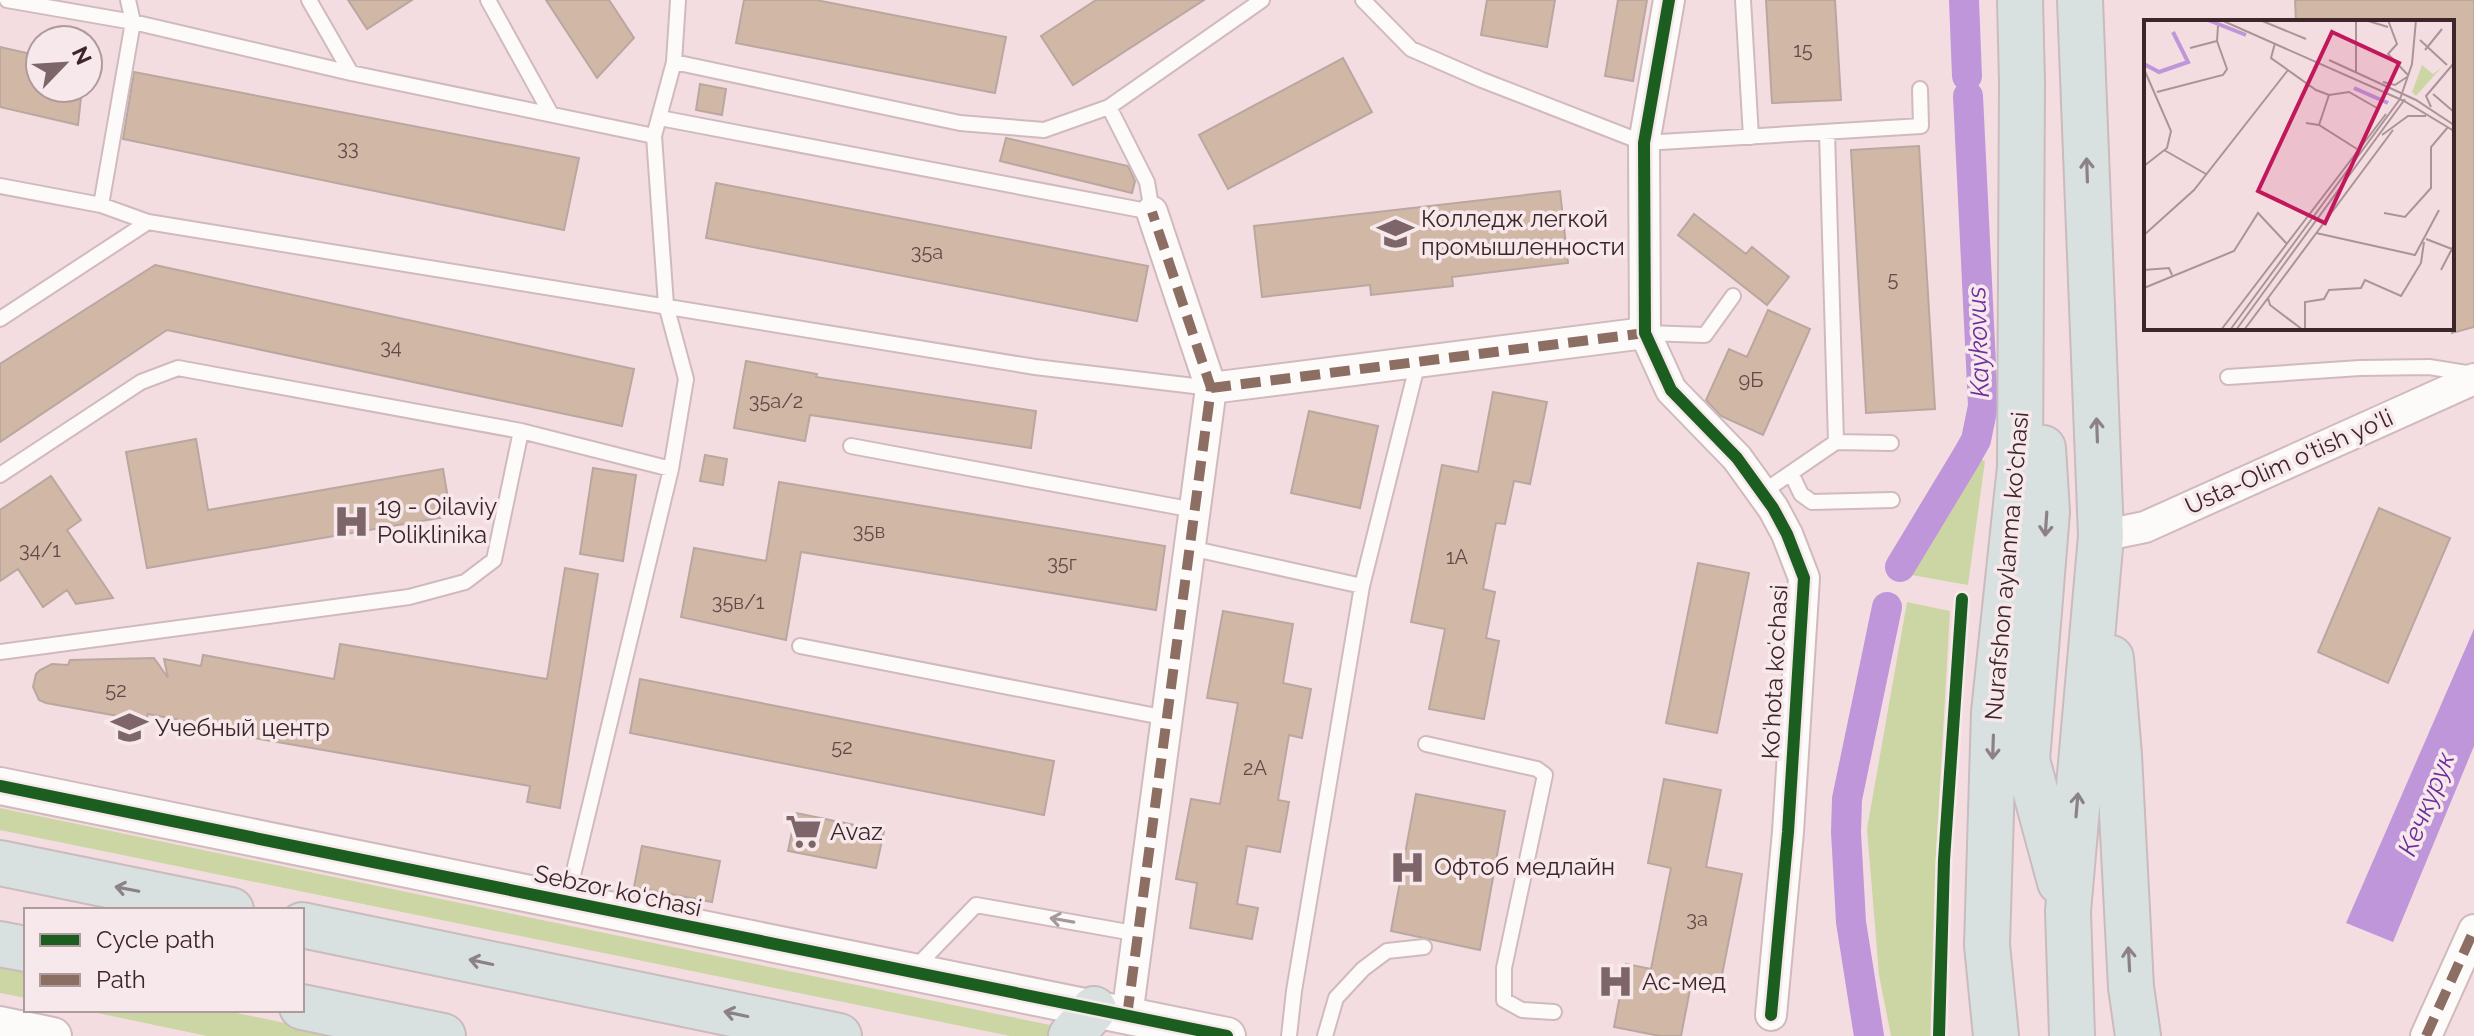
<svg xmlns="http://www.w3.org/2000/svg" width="2474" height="1036" font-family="Raleway,sans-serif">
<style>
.green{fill:#ccd6a5}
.water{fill:#bf96d9}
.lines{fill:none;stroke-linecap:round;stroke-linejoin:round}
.canal{stroke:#bf96d9;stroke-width:30}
.building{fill:#d1b7a6;stroke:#b9a7a0;stroke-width:2}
.service-casing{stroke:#d0babe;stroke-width:18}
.minor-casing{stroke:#d0babe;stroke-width:34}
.tertiary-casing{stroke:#d0babe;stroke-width:40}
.primary-casing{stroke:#c9bbbe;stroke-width:48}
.service{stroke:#fdfafa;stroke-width:14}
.minor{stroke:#fdfafa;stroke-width:30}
.tertiary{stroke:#fdfafa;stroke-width:36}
.primary{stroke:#d9e0e0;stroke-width:44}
.quiet{stroke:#8d6e63;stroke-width:10;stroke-dasharray:20 10;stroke-linecap:butt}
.cycleway-casing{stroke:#f7e9eb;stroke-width:17}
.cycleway{stroke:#1b5e20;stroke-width:12}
.oneway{stroke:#8c8285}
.oneway2{stroke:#a79a9c}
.labels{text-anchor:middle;stroke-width:7;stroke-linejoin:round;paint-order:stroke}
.number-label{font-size:20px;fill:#634a49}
.poi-label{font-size:24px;fill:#3e252a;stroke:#f7e9eb;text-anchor:start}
.street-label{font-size:24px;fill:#3e252a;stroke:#f7e9eb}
.water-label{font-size:26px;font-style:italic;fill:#6e2e9e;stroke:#f7e9eb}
.inset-river{fill:none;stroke:#bf96d9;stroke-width:4}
.inset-road{fill:none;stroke:#ab9398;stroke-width:2}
.view{fill:#c2185b;fill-opacity:0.15;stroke:#c2185b;stroke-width:4}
.inset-edge{fill:none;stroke:#3e252a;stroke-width:4}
</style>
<rect width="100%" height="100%" fill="#f4dde1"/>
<path class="green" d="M1974,457l11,4 -17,124 -57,-10 4,-18z
M1907,602l43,9 -14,245 -5,180h-40l-12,-61 -12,-146z
M0,808l1060,219 -8,9h-42l-1010,-206z
M0,964l26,6v28l-26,-5z
M83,1010h139l126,26h-141z"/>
<path class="water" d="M2474,629v117l-81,196 -47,-19z"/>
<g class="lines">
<path class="canal" d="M1964,0l3,76
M1900,567l67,-111 9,-16 7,-34 -15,-310
M1869,1036l-18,-114 -5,-90 1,-33 40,-192"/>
</g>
<path class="building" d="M348,0h64l-45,29z
M546,0h63l25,38 -37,40z
M744,0h72l190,37 -11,56 -259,-50z
M1096,0h108l-131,85 -32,-49z
M1487,0h68l-8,47 -66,-12z
M1618,0h29l-14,81 -28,-5z
M1766,0h69l6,100 -69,3z
M2295,0h179v327l-22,6v-311h-156z
M0,47l40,9v32h42l-4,37 -78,-18z
M1343,58l29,54 -144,77 -29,-54z
M134,72l445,86 -15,72 -441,-91z
M700,84l26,5 -4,26 -26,-5z
M1006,138l122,28 7,15 -3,12 -132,-32z
M1919,146l16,263 -69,4 -15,-263z
M716,183l432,83 -11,55 -431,-83z
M1560,191l8,72 -116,14 1,9 -82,9 -1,-10 -108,12 -8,-71z
M1694,214l52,40 6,-7 37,30 -22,28 -89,-70z
M155,265l479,104 -12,57 -455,-96 -167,112v-78z
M1768,310l42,19 -47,106 -42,-19 -15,-16 23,-51 18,8z
M746,361l71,13 -1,3 220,34 -5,37 -221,-33 -5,26 -71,-13z
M1493,392l54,10 -17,82 -16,-3 -9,43 -9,-1 -13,66 12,3 -9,46 13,3 -15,78 -55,-10 16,-80 -34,-7 31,-157 36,7z
M1309,411l69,15 -18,82 -69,-15z
M196,439l12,71 235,-41 8,47 -304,52 -21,-116z
M705,455l22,4 -4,26 -23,-4z
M593,468l43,7 -13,86 -43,-7z
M51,476l30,44 -14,10 46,68 -37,6 -9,-14 -24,17 -25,-38 -18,12v-71z
M779,482l386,64 -9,64 -355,-58 -15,88 -105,-23 13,-69 72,13z
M2379,508l71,30 -62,145 -70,-31z
M1698,563l51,10 -32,160 -51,-10z
M565,568l33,6 -38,234 -33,-6 3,-16 -340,-59 1,-5 -43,-8 -2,7 -100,-18 -7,-3 -6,-13 3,-13 4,-4 12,-6 16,1 2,-5 84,-2 14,20 -4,-19 37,7 2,-11 131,24 6,-35 207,35z
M1223,611l70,13 -10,59 28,6 -9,49 -13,-3 -11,65 11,2 -9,50 -33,-6 -10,58 21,4 -6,31 -62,-11 7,-45 -21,-4 15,-80 29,5 18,-101 -31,-5z
M640,679l414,82 -10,54 -414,-82z
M1664,779l57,11 -15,77 36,7 -21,106 -28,-6 -12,62h-21l-46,-9 12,-63 25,5 20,-101 -23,-5z
M1416,794l89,17 -25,139 -89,-19z
M796,813l88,18 -8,37 -88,-17z
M642,846l78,15 -8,41 -78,-15z"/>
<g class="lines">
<defs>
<path id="service" d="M7,0l126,22 218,51 303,63
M309,0l42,73
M488,0l63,114
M1363,0l48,49 71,31 162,63 277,-17 -1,-37
M1743,0l8,137
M674,62l286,61 84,7 65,-23
M660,118l492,94 -5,-30 -38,-75 153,-107
M0,186l101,19 47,17 887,145 176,21
M101,205l32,-183 -5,-22
M0,319l148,-97
M1645,333l60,2 28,-39
M2228,377l132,-9 69,-1 45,7
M1836,442l55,1
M851,446l343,64
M1791,473l10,21 11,8 80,-2
M0,475l141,-93 37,-14 343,63
M1763,492l73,-50 -9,-310
M1190,548l172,38
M800,646l367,72
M0,652l409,-55 56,-15 29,-22 27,-129 150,38
M1426,744l111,25 8,6 -41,193v32l18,10 32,2
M567,900l104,-431 15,-90 -20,-74 -12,-169 20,-74 4,-62
M913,970l63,-65 163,29
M1289,1036l5,-45 68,-405 56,-224
M1325,1036l11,-38 27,-29 24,-18 37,-4"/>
<path id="minor" d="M1669,0l-25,143 1,190 26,57 66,68 36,50 14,26 17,44 -16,254 -17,183
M1211,388l434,-55
M2101,536l44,-9 329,-148
M1127,1016l84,-628 -59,-176
M2426,1036l48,-106"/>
<path id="tertiary" d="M0,786l1227,250
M0,1025l53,11"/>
<path id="primary" d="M2043,448l4,64 -20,248 33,122
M2111,658l8,97 12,232 7,49
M0,863l231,47
M302,925l537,111
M0,944l26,5
M302,1007l141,29
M1071,1036l23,-27
M1996,1036l-9,-91 7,-233 26,-245 2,-385 -2,-82
M2072,1036l-4,-125 33,-375 -21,-536"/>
</defs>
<use href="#service" class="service-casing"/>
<use href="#minor" class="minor-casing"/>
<use href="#tertiary" class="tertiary-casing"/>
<use href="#primary" class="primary-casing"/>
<use href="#service" class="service"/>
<use href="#minor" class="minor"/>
<use href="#tertiary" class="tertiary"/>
<use href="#primary" class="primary"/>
<path class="quiet" d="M1211,388l434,-55
M1127,1016l84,-628 -59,-176
M2426,1036l48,-106"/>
<defs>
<path id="cycleway" d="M1669,0l-25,143 1,190 26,57 66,68 36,50 14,26 17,44 -16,254 -17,183
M0,786l1227,250
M1939,1036l5,-176 18,-261"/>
</defs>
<use href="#cycleway" class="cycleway-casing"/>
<use href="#cycleway" class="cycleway"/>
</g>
<defs><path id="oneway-shaft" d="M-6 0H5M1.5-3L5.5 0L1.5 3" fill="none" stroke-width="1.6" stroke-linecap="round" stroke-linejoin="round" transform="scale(2)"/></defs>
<g class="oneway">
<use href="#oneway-shaft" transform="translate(2087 170) rotate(-92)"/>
<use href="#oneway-shaft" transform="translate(2097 430) rotate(-92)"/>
<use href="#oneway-shaft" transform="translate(2046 524) rotate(94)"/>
<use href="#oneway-shaft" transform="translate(1993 747) rotate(92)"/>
<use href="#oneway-shaft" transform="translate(2077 805) rotate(-85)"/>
<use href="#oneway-shaft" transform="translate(127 889) rotate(-169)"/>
<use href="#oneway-shaft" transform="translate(2129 959) rotate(-93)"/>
<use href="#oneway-shaft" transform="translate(481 962) rotate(-168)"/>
<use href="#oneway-shaft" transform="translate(736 1014) rotate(-168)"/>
</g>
<use class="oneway2" href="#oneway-shaft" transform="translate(1062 920) rotate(-170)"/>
<defs>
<symbol id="university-bare" viewBox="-9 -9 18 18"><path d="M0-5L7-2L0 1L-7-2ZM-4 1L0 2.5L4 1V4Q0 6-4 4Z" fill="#7e656a" stroke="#f7e9eb" stroke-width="2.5" paint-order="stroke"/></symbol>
<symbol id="hospital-bare" viewBox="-9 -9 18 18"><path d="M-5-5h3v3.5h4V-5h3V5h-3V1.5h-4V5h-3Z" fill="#7e656a" stroke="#f7e9eb" stroke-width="2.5" paint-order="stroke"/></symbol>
<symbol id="school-bare" viewBox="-9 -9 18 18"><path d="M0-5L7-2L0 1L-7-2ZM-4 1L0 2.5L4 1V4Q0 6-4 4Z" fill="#7e656a" stroke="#f7e9eb" stroke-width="2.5" paint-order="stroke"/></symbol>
<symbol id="supermarket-bare" viewBox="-9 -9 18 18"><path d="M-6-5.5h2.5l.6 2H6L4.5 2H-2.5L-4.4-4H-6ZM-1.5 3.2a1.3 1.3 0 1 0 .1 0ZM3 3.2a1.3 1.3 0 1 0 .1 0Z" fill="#7e656a" stroke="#f7e9eb" stroke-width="2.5" paint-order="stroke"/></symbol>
</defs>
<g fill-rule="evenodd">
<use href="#university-bare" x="1370" y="208" width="51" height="51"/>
<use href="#hospital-bare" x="326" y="496" width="51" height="51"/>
<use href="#school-bare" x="104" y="702" width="51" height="51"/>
<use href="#supermarket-bare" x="778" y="806" width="51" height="51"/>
<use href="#hospital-bare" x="1382" y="842" width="51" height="51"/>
<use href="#hospital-bare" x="1590" y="956" width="51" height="51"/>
</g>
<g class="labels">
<g class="number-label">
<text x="1803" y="57">15</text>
<text x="348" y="155">33</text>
<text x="927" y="259">35а</text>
<text x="1893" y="286">5</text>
<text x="391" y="354">34</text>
<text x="1751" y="387">9Б</text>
<text x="776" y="408">35a/2</text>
<text x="869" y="538">35в</text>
<text x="40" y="557">34/1</text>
<text x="1457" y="564">1А</text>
<text x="1062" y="570">35г</text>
<text x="738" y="609">35в/1</text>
<text x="116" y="697">52</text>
<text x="842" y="754">52</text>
<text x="1255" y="775">2А</text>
<text x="1697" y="926">3а</text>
</g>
<g class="poi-label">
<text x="1421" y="227">Колледж легкой<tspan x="1421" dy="28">промышленности</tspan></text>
<text x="377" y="515">19 - Oilaviy<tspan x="377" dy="28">Poliklinika</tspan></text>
<text x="155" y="736">Учебный центр</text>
<text x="830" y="840">Avaz</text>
<text x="1434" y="875">Офтоб медлайн</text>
<text x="1642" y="990">Ас-мед</text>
</g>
<g class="street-label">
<text transform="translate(2289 462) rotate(-24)" y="8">Usta-Olim o'tish yo'li</text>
<text transform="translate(2007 566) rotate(-85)" y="8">Nurafshon aylanma ko'chasi</text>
<text transform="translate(1775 672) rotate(-87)" y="8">Koʻhota koʻchasi</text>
<text transform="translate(618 891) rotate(12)" y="8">Sebzor ko‘chasi</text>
</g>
<g class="water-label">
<text transform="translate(1978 342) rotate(-92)" y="9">Kaykovus</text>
<text transform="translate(2426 804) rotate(-68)" y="9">Кечкурук</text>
</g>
</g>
<g transform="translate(2144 20)">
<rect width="310" height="310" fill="#f4dde1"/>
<path d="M278,45l11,9 8,-6 -25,28 -4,-4z" fill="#ccd6a5"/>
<path class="inset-river" d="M64,0l38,15M0,44l15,8 29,-10 -15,-30M210,68l34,15"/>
<path class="inset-road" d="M77,0l183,81 50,30M116,0l46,19M221,0l23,7M244,0l9,24 -9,10 20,21M276,20l27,25M131,23l-4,15 45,32 13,5 20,-3 28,16M46,28l27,-7M281,30l17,-21M185,40l87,40 38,25M0,49l27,62 -4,17 -23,18M212,52v-52M239,62l12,3 12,-8M13,72l66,-17 4,-6 -10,-28 1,-15M289,74l21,18M287,87l-5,-11 28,-33M162,103l13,2 38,24M175,105l10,-30M238,115l26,-19h18M20,130l42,24M240,193l21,4 26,-29v-41l17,-20M172,213l99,22 24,-45M0,215l50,-45 94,-120M282,219l26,10M0,250l25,-2 3,7M297,250l13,-25M0,268l90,-37 24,-38 29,31M124,278l125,-168M77,310l165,-216M86,310l170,-231 12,-35 4,-44M92,310l169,-231M100,310l24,-32 2,7 33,25M161,310v-28l19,-3 5,-9 32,-2 4,-8 36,16 20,-33 3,-21"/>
<path class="view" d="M188,12l67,31 -74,160 -67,-32z"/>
<rect width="310" height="310" class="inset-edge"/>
</g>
<rect x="24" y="908" width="280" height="104" fill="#f7e9eb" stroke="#ad9b9e" stroke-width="2"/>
<rect x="40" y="934" width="40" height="12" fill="#1b5e20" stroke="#ad9b9e" stroke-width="2"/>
<text x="96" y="948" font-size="24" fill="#3e252a">Cycle path</text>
<rect x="40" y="974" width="40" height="12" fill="#8d6e63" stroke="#ad9b9e" stroke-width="2"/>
<text x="96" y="988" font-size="24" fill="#3e252a">Path</text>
<g transform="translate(64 64) rotate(65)"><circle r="38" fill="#f7e9eb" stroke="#ad9b9e" stroke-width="2"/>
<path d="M0-6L14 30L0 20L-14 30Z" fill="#7e656a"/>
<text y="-12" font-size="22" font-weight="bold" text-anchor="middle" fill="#3e252a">N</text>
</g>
</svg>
